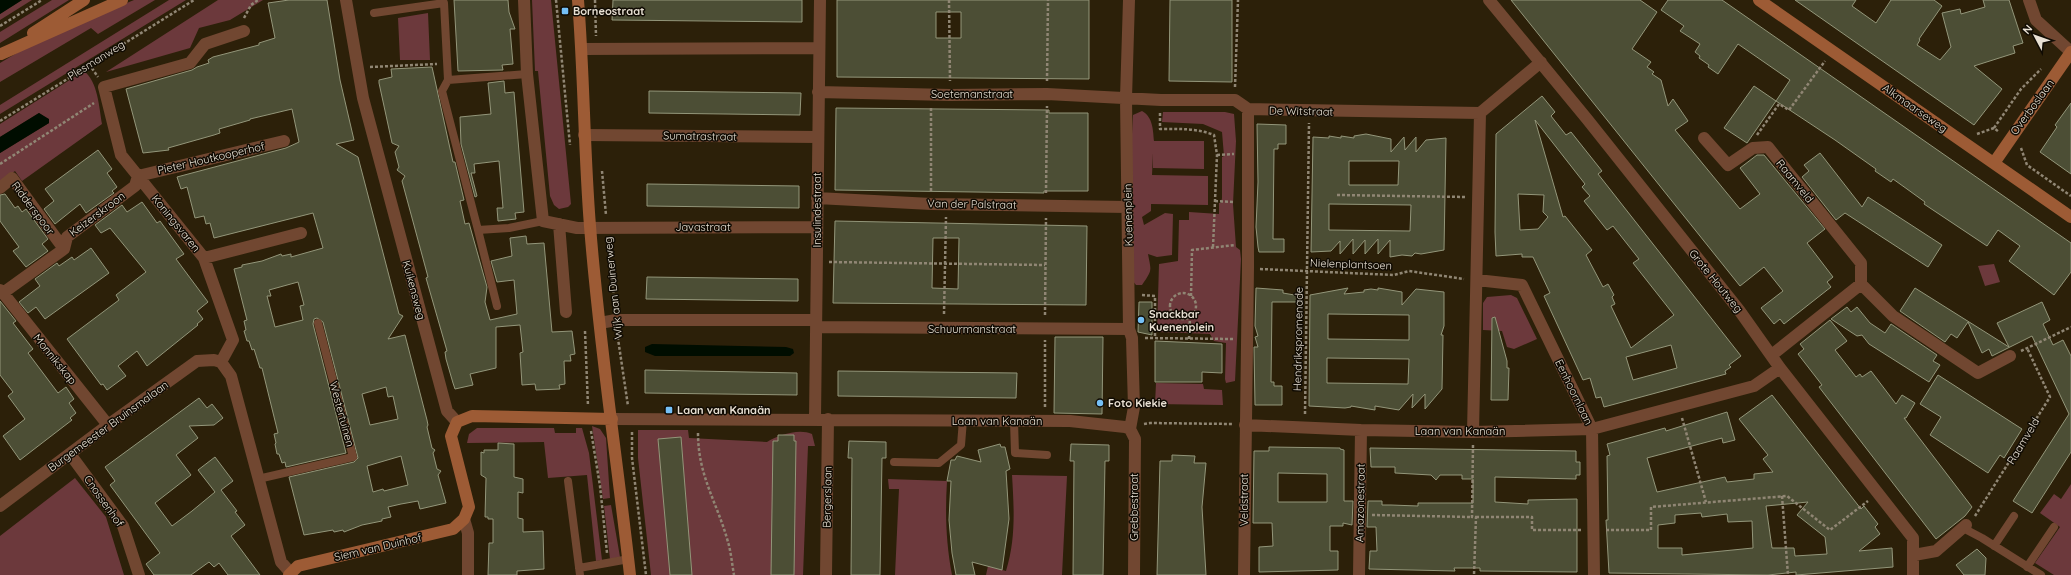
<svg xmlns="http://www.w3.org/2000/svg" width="2071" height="575" font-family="Quicksand,sans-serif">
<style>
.green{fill:#6c393c}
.water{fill:#000d00}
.building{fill:#4c4e35;stroke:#93967a;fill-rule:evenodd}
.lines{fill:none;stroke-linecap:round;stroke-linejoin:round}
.path{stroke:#908674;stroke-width:2.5;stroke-dasharray:3 2;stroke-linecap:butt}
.lane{stroke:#714731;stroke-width:8}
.street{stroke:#714731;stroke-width:12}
.secondary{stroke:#9d5b35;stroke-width:12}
.poi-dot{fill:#75c0f6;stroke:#100b03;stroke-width:1.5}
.labels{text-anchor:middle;stroke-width:3;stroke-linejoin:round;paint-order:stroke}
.poi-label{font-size:11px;font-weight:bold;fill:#e9e1d4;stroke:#100b03;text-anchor:start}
.street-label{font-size:11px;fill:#e9e1d4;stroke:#100b03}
</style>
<rect width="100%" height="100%" fill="#2c2009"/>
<path class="green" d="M22,0h10l-32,20v-6z
M52,0h17l-69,43v-11z
M134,0h21l-57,34 -7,-6 -91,54v-19l42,-25z
M169,0h17l-186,114v-9z
M218,0h45l-33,20 -31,8 -9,20 -84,24z
M532,0h19l20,204 -3,3 -9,2 -5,-4 -4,-9 -12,-125h-3z
M428,13l2,47h-30l-2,-42z
M84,71c14,11 15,36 18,53l-80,57 -7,-10 -15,11v-29l49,-30v-3l-10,-7 -39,24v-13z
M1142,111c11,6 11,19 12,30h50v28l-51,-1v-15l-1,22 56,1v29l-57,-1v7l-9,6 2,8 21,-12 8,1 -1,41 -15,2 -9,-3c3,17 5,15 -6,31h-6l-4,-5v-146l1,-19z
M1163,112h62l9,2 2,27 -3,63 3,43 4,3 1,9 -6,122 -9,2 -1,-4 1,-36 -12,-2 -4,-7 -53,-2 2,-68 19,-3 1,-41h10v-8l30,2v-11h2l1,-5v-41l2,-1 -2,-24 -19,-8 -41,-2z
M1994,264l6,18 -15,4 -7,-20z
M1511,295l6,3 20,41 -23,10 -7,-2 -5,-16 -19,-1v-27l4,-6z
M1156,383l47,1 1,5 18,1 1,15 -68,-1z
M592,426l8,3 6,9 4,60 -7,1z
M477,428h77l1,5h21v-5h6l7,25 13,107 -6,1 -9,-86 -39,3 -4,-36 -77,1 2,-9z
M638,430h50l1,8 78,4c11,-7 32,-14 45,-8l3,12h-7l-5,129h-152l-13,-117z
M1012,475l55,1 -5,99h-76l2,-9 18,5c10,-32 8,-63 6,-96z
M75,478l31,39 18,58h-124v-39z
M888,479l59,2c-2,33 -1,62 5,94h-57l4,-86h-10z
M2071,484v91h-17l-19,-12 25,-36 -20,-14 14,-19 7,5z
M611,505l9,52 -10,2 -6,-53z"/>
<path class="water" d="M0,0h22l-22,14z
M39,113l10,6v4l-49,30v-16z
M652,344l134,3 7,2 1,4 -4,3h-135l-10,-4v-5z"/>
<path class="building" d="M289,0h38l13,80 14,60 -18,4 22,13 41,157 4,2 -15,23 17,-4 22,85 1,5 -1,2 5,21 3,2 -2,3 4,16 4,2 -3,4 8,28 -26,6 -2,-8 -17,3 -13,3 3,10 -9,2v2l-20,4 -18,7 -1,-2 -9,2 -1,-2 -29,5 -15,-58 65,-15 4,-4 -35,-136 -6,-4 -3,1 -1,5 33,129 -60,14 -1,-5 -3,1 -3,-9h-2l-2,-10 1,-1 -2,-9 4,-1 -16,-65h-2l-6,-19 -2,1 -3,-9h-2l-3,-10 2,-1 -2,-9 3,-1 -13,-51 8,-2v-2l20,-4 19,-7 1,2 9,-2v3l32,-9 -10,-35 -99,25 -4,-15 -4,1 -2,-8 -9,2 -8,-31 -6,2 -4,-12 109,-29 11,-5 2,-1 -7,-33 -42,10v1l-31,9 1,4 -6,2 -46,13 1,2 -26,3 -17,-64 66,-19 5,-3 12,-4 -1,-3 5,-3 46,-12v-2l16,-5 -7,-35zM298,282l6,23 -4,1 3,14 -28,7 -8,-31h4l-2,-6zM386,387l2,10 5,-1 5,23 -28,6 -8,-31zM401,456l7,29 -24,6 -1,-2 -10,3 -6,-26z
M454,0h54l1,12 6,17h-5l3,35 -11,1 1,5 -45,1z
M613,0h189v22l-190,-2z
M837,0h252v79l-252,-2zM936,12h25v26h-25z
M1170,0h62v82l-63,-1z
M1511,0h129l17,12 -25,37 19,13 -4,5 7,5 -2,2 9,6 7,26 5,-7 15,22 -13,9 65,79 20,-15 -20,-26 17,-13h7l61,74 -18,14 26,34 -6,5 4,5 -47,37 -4,-5 -6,5 -13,-16 22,-17 -19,-24 -24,19z
M1668,0h54l349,243v29l-17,23 -45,-34 11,-15 -22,-16 -11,16 -63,-42 1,-2 -18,-13 -14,-10 -2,3 -16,-11 1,-2 -41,-29 -59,-39 14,-21 -52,-36 -20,30 -10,-7 1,-2 -10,-7 1,-2 -5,-4 5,-8 -20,-13 4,-5 -23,-16z
M1795,0h61l-4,6 24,17 15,-23h43l8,6 -23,33 1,1 -3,5 23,15 11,-13 -9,-34 18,-4 1,5 24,-7 -2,-7h26l14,43 -10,3 2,7 -41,13 28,23 -28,36z
M432,67l21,95h2l9,38 -4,1 5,23 4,-1 18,64 -2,15 5,18 27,-6 -3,-34 -17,2 -6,-21 21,-5 -2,-18 16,-2 1,8 17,-1 8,89 20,-1 3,23 -5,1 1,6h-7l1,23 -6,1 1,4 -24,1 -1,-6 -13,1 -2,-32 3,-1 -3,-27 -24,2v41l-26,6 3,11 -18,4 -2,-6 -7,-24 -1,-7 2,-1 -21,-73 2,-1 -26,-96 3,-5 -8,-6 2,-3 -4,-15 4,-6 -7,-3 -13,-60v-3l13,-3 -1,-8z
M504,81l1,12 9,-1 10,120 -9,1 1,6 -18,2 -1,-13h6l-4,-47 -25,3 1,9h-4l6,23 -2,1 -14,-53 -1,-27 31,-3 -3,-31z
M1754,86l22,15 -29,42 -23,-15z
M649,91l152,2 -1,22 -151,-2z
M1542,96l13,16 -4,4 15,19 5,-3 31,39 -4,3 143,182 -12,9 2,2 -6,4 1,3 -122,33 -3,-10 -5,1 -6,-20 -7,2 -39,-84 6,-3 -17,-36h-11v-3l-26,2 -1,-24 1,-98zM1535,120l50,64 -3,3 8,9 -6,5 23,29 6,-4 26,33 -6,4 41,52 -43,33 -20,-42 4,-2 -3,-7 2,-2 -6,-11 -5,3 -17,-32 6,-5 -27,-34 -2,1zM1518,194l26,1 -1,17 5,5 -10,12 -18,1zM1671,345l6,23 -44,12 -7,-23z
M2071,103v71l-31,-22 17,-25 -2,-2z
M836,108l213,2v3h39v78h-44v2l-209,-3z
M1257,124l29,1v19h-8v5h-4l-1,90h11v13h-25l-1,-5 -2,-20 2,-45z
M1366,134l25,5v13l13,-15 1,13 11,-13v15l10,-12 20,-2 -2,112 -23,4 -6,-1 -3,3 -10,-1 -12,2v-17l-12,14v-15l-13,15v-14l-12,14v-15l-13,15v-13l-9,10 -20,1 2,-115 16,1v-2l12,2v-2l13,2v-2zM1349,161h50l-1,24h-49zM1329,204l82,1 -1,26 -81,-1z
M98,150l14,19 -5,4 10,14 -5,4 2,2 -28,20 -6,-9 -25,20 -11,-15 10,-8 -9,-12z
M1820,153l42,54 6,-10 74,48 -14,22 -83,-54 -9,7 -34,-43 7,-6 -5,-6z
M647,184l152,2v22l-152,-2z
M5,194l10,14 3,-2 4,6 4,-3 22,30 -6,5 6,7 -22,16 -13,-16 6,-4 -19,-26v-26z
M142,202l15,21 3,-2 24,33 -8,5 32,43 -11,9 6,8 -6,5 1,1 -51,41 -10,-15 -19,15 8,10 -19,14 -4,-6 -2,1 -34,-46 52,-39 -3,-5 30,-23 -36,-44 -9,5 -6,-8 27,-20 5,7z
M835,221l252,5 -1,79 -253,-2zM933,238h26l-1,51 -26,-1z
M91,248l18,25 -64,46 -9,-12 -8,6 -9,-11 21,-16 -5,-7 22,-16 2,3 13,-9 2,3z
M647,277l151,2v22l-152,-2z
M1256,288l27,2v3l17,3v6h-28l-1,80h3v4h8v19h-27l-1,-58h4l-3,-10 3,-1 -3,-10z
M1348,288l-4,6 20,-2v-2l7,-1 7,1v-2l24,4v13l14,-16 28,3v34l-3,9h2l-1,54 -17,20v-15l-13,14 1,-14 -14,16 -24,-4v4l-24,-4v1l-6,1 -36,-2 1,-111zM1328,314l81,1v25l-81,-1zM1327,358l82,1 -1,25 -81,-1z
M1915,288l94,59 -12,-24 45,-21 8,18 -7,4 10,21 10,-5 8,16v96l-39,61 -19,-12 56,-87 -37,-78 -40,20 -3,-7 -7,4 -14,-31 -11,16 -6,-4 -6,8 -45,-31z
M0,301l16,20 -3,2 20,26 -5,4 30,40 8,-6 8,12 -5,4 7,10 -6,5 2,2 -52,40 -17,-24 22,-17 -17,-23 5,-4 -13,-17z
M1139,302h13v33l-14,-3z
M1847,307l4,5 6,-5 13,16 15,10 6,-9 46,31 -4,6 7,4 -11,17 -60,-38 -7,-9 -5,1 -26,-17z
M1495,317l12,44v7h2l-1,32h-17l1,-82z
M1830,320l17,21 -12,9 21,27 4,-3 2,3 9,-6 25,33 6,-9 13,8 -9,15h-2l68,89 -7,9 -29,23 -117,-152 3,-2 -24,-31 6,-5 -4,-5z
M1055,337h48l-1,77 -48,-1z
M1155,341l67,3v29l-20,-1v10h-47z
M645,370l152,3v22l-152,-2z
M838,371l179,2 -1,25 -178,-2z
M1938,375l84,54 -18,29 -4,-3 -12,18 -58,-38 11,-18 -21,-13z
M1772,395l89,114 3,-3 14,18 -3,3 5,7 -21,17 33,-3 1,19 -97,8v-3l-28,3 -159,-2 -3,-53h2l-1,-64 3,-1 -3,-11 58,-16 1,3 61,-19 8,28 -12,3 -1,-5 -75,20 10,34 68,-15 2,5 27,-3v-5l19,-2 -10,-13 5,-4 -29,-36zM1808,502l-11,13 28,22 2,17 -32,2 -1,-8h-22l-6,-42zM1701,513l1,4 25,-3 1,8 24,-1 1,27 -71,7v-7h-24v-23l17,-2v-8z
M199,398l8,10 5,-4 11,14 -9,7 -25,1 9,12 -22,17 15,20 -36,28 17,23 20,-15 23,-19 -17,-22 17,-13 18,24 -12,9 16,21 -2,1 10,13 -14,11 29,39h-32l-9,-12 -5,4 -5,-5 -18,13h-37l-8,-11 14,-11 -50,-68 5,-4 -10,-14z
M778,435h16v6h2l-2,134h-23l2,-134h5z
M681,437l11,138h-22l-12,-136z
M849,441l37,1v16h-4l-2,117h-29l1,-117h-4z
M498,443l16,1v33l9,2v14l-5,-1v26l5,1v13l20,-1 1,38 -27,2v4h-29l1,-32h4v-24h-5v-2h-3l1,-39 -5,-3v-23l3,1v-3h14z
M1000,444l1,3h4l5,22 -4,2 3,48 -7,51 -30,-8 3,13h-19l-4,-22 -3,-33 2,-39h-4l4,-21h4l2,-4 24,6 -3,-12z
M1071,444l38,1v16h-4l-2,114h-30l1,-114h-4z
M1269,447l71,1v1l4,1v51h9l-1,24 -9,-2v3h-13v25h8v19l-79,2v-25l14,-1 -1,-23h-19l1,-72h15zM1278,473l49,1v28h-49z
M1370,448l206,3v11h4v13h-4v4l-81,-2v25l33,2v-4l49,-1v73l-97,-1v-3h-26l1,3 -86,-2 1,-18h7l-1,-24h-9l1,-26h14v4h9l27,1v-3h55v-24h-11v-4h-22l-4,5 -5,-5 -36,-2v-6h-24z
M1172,455l23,1 -1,7h12l-4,44 4,68h-49l3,-114h12z
M1977,549l9,9 -1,17h-21l-8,-10z"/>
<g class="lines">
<path class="path" d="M556,0l14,145
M595,0l1,36
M949,0l1,81
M244,18l7,-13 7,-5
M0,26l42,-26
M89,64l9,13
M370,67l67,-3
M1047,81l1,-81
M1235,87l3,-87
M1160,113v16c19,0 36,-1 54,6l3,20 -4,92
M0,121l194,-121
M1994,128l27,-39 20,-20
M1977,134l17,-6 5,4
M1757,135l22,-31 10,6 36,-49
M2021,148l6,17 44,31
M1217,155l17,-1
M0,164l94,-61
M602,171l4,44
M931,191v-85
M1046,193l1,-87
M1337,195l129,2
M1215,201l19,1
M608,240l7,67
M829,262l216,3
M1260,269l134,6 15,-4 55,8
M1170 306a13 13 0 1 1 26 0a13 13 0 1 1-26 0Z
M1142,295l13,1v42
M1191,296l1,-46 43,-5
M944,314l2,-97
M1045,315l1,-97
M585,331l3,75
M617,332l11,74
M1145,338l89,1
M1189,339l1,-21
M2021,351l50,-24
M1045,407v-67
M1305,414l4,-291
M1682,418l24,84
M1144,424l6,-1 83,1
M591,431l9,55 7,67
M632,432v26l14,117
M698,433c0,43 19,69 30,109 3,10 4,22 6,33
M1473,445l-1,72h4l-2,58
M1782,496l6,79
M1372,515l99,2
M1975,516l75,-119 -23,-49
M1476,517h56v13h49
M1606,530h45v-23l136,-11 43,34 38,-29"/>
<path class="lane" d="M374,13l70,-10 4,77 -6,11 36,139
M448,80l79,-6
M497,306l-19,-76 31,-2 34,-7
M1014,421l1,32 32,2
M894,462l45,1 22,-18 2,-25
M258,479l95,-22 -35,-134
M568,481l12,94
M1963,528l19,10 59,37
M1994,546l20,-30
M2027,567l27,-40
M579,568l50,-9"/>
<path class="street" d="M346,0l17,98 84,313 10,11
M524,0l3,74 16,147 34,7 240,-1
M1129,0l-3,98 3,231 3,9 2,69 -4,22
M1489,0l98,119 152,191 41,58 133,170v37
M2029,0l7,20 35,32
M582,49l237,-1
M818,92l132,3 97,-1 114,6h74l13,9 232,4
M584,135l233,2
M1704,138l24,27 25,-17 15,-1 93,116v21l32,32 85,57 32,-17
M0,188l12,-10 52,71
M817,198l114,6 196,3
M559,224l7,88
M204,258l97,-25
M1477,280l45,5 70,144 2,146
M0,290l3,3 61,-44 3,-12 68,-51 3,-10 146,-35
M3,293l105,132
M600,323l16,-3h200
M816,327l313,2
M1773,354l88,-70
M221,362l12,-22 -29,-82 -83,-103 -17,-68 86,-24 15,-19 39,-13
M221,362l10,14 50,186 9,10
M612,419l458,2 55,6 5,2 5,10 -1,136
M815,419l5,-419
M1245,425l116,5 112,2 119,-3 162,-43 26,-18
M1473,432l7,-319 61,-51
M70,454l53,72 16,49
M0,506l108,-81 89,-64 17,-1 7,2
M464,519l4,14v42
M1914,555l22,-4 30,-26
M826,575l2,-156
M1244,575l4,-307v-159
M1359,575l2,-145"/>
<path class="secondary" d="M578,0c6,75 6,151 12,226 9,117 27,233 40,349
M1759,0l312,217
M33,33l51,-33
M1,54l121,-54
M1994,163l77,-111
M289,575l9,-9 155,-37 11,-10 5,-12 -18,-71 6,-14 15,-6 140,3"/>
</g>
<g class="poi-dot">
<rect x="561" y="7" width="8" height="8" rx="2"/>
<circle cx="1141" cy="320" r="4"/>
<circle cx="1100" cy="403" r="4"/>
<rect x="665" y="406" width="8" height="8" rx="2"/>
</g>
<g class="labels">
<g class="poi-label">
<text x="573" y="15">Borneostraat</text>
<text x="1149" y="318">Snackbar<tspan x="1149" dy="13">Kuenenplein</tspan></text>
<text x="1108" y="407">Foto Kiekie</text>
<text x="677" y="414">Laan van Kanaän</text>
</g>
<g class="street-label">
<text transform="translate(96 60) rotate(-32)" y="4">Plesmanweg</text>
<text x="972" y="98">Soetemanstraat</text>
<text transform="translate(2032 107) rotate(-54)" y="4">Overboslaan</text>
<text transform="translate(1915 108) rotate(35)" y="4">Alkmaarseweg</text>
<text transform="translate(1301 111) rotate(1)" y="4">De Witstraat</text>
<text transform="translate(700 136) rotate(1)" y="4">Sumatrastraat</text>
<text transform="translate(211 158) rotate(-13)" y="4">Pieter Houtkooperhof</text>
<text transform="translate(1795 181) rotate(51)" y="4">Raamveld</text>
<text transform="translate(972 204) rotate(1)" y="4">Van der Palstraat</text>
<text transform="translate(33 208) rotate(53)" y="4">Ridderspoor</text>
<text transform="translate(817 210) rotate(-90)" y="4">Insulindestraat</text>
<text transform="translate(97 214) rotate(-37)" y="4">Keizerskroon</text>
<text transform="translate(1128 215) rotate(-91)" y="4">Kuenenplein</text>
<text transform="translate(176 223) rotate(51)" y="4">Koningsvaren</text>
<text x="703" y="231">Javastraat</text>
<text transform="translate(1351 264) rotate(2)" y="4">Nielenplantsoen</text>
<text transform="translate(1716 281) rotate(51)" y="4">Grote Houtweg</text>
<text transform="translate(613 288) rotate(-96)" y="4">Wijk aan Duinerweg</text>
<text transform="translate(414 290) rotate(75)" y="4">Kuikensweg</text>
<text x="972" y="333">Schuurmanstraat</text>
<text transform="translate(1298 339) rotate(-89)" y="4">Hendrikspromenade</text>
<text transform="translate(55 359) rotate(51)" y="4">Monnikskap</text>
<text transform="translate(1574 392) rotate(64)" y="4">Eenhoornlaan</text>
<text transform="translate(342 414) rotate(75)" y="4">Westertuinen</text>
<text x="997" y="425">Laan van Kanaän</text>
<text transform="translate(108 426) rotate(-36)" y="4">Burgemeester Bruinsmalaan</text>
<text x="1460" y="435">Laan van Kanaän</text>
<text transform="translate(2023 441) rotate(-59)" y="4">Raamveld</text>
<text transform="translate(827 497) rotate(-89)" y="4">Bergerslaan</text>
<text transform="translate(1244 500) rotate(-90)" y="4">Veldstraat</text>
<text transform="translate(104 501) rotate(55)" y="4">Cnossenhof</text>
<text transform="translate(1360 503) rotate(-89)" y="4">Amazonestraat</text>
<text transform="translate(1134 507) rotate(-90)" y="4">Grebbestraat</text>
<text transform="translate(378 547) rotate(-13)" y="4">Siem van Duinhof</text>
</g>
</g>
<g transform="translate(2035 36) rotate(311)" stroke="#100b03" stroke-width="3" paint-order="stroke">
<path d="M0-3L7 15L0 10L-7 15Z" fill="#e9e1d4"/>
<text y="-6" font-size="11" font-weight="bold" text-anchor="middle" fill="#e9e1d4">N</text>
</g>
</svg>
